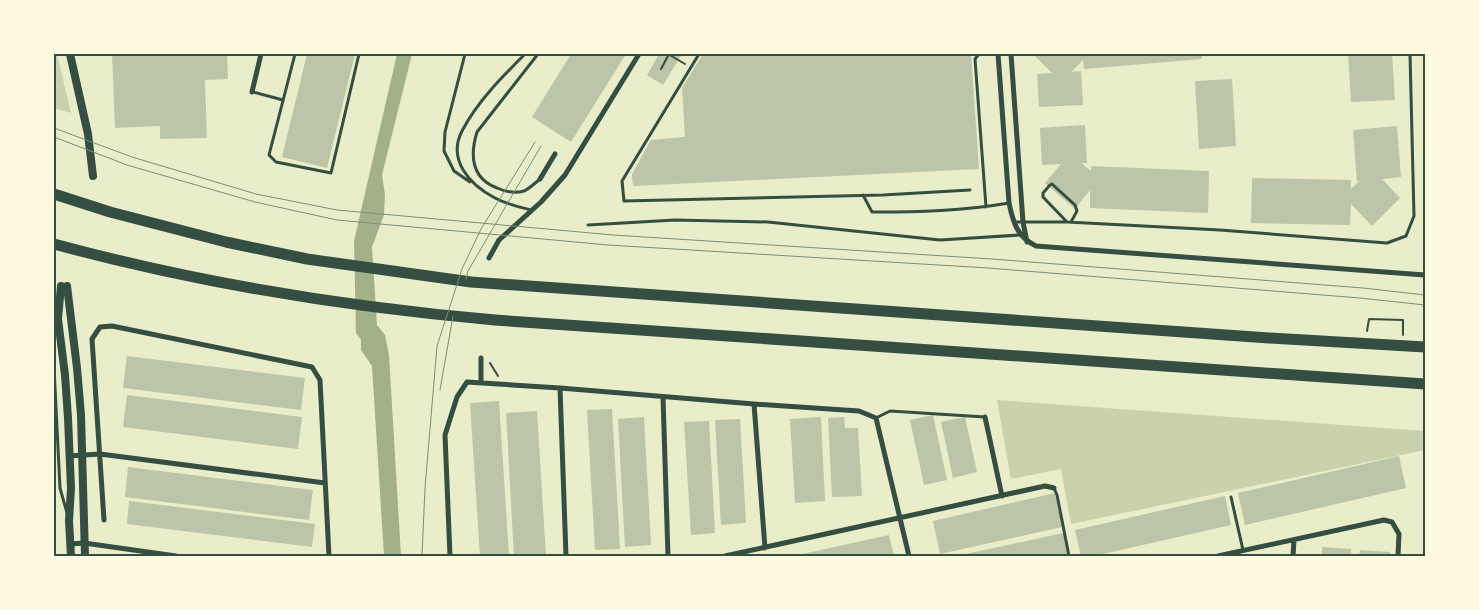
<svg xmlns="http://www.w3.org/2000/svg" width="1479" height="610" font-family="'Alegreya Sans',sans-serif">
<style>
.green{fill:#cad2ad}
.water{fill:#a3b18a}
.building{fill:#bcc5a7}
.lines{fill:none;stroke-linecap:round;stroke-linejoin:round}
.path{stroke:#344e41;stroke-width:2}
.service{stroke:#344e41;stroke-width:3}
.minor{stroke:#344e41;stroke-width:5}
.tertiary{stroke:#344e41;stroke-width:8}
.motorway{stroke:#344e41;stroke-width:11}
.tram{stroke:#7c8e77;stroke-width:1}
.neatline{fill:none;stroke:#344e41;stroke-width:2}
</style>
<rect width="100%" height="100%" fill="#e9edc9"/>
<path class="green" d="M54,54h3l14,59 -17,-5z
M997,400l428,31v19l-354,74 -10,-55 -50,10z"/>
<path class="water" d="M397,54h15l-30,121 3,20 -1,20 -12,32 5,78 8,10 4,20 12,201h-17l-12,-190 -11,-16v-10l-5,-7 -2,-92z"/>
<path class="building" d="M112,54h115l1,25 -23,1 2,58 -47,1v-13l-45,2z
M307,54h48l-28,114 -45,-11z
M571,54h55l-55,88 -39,-25z
M655,54h27l-19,31 -16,-10 11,-19z
M703,54h268l8,115 -346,17 -1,-12 19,-34 34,-3 -3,-49z
M1033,54h169v5l-118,10 -1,-9 -12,12 10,-1 2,34 -44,2 -2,-33 15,-1z
M1348,54h44l3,46 -44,2z
M1232,79l4,67 -37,3 -4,-68z
M1085,125l2,38h-6l10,8v-5l118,5 -1,42 -118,-5v-18l-15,19 -30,-26 16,-19 -19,1 -2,-37z
M1397,126l4,51 -19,2 18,19 -28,28 -21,-22 -1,21 -99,-2 1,-45 99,2v9l8,-8h-2l-4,-51z
M127,356l178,22 -4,32 -178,-22z
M127,395l175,22 -4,32 -175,-22z
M499,401l10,155h-29l-10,-153z
M612,409l8,140 -25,1 -8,-140z
M537,411l9,145h-32l-8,-143z
M933,415l14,65 -23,5 -14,-65z
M644,417l7,128 -26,2 -7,-128z
M821,417l4,84 -30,2 -5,-84z
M844,417l1,11h13l4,68 -30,1 -4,-79z
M965,417l12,55 -24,6 -12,-56z
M740,419l6,104 -25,2 -6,-105z
M709,421l6,112 -24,2 -7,-113z
M1399,456l7,32 -161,37 -7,-32z
M128,467l185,23 -4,30 -184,-23z
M1055,493l7,34 -122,27 -7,-33z
M1225,496l6,29 -137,31h-13l-6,-26z
M129,501l186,23 -3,23 -185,-23z
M1063,533l5,23h-107v-1z
M889,535l5,21h-96v-1z
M1322,547l29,2v7h-29z
M1360,550l30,2v4h-31z"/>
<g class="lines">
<path class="path" d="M668,54l17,10
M661,69l8,-15
M1367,331l2,-12 34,1v15
M490,363l8,13"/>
<path class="service" d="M295,54l-26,101 7,7 55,11 28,-119
M465,54l-20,78 -1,19 10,20 16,11
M525,54c-23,23 -48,48 -63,77 -15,29 8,54 33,67 11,6 24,9 36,12
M538,54l-61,78c-7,23 -6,46 20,56 9,4 17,6 27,3 5,-2 11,-8 16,-12
M699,54l-77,127 2,20 259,-6 87,-5
M979,54l-4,5 11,148
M253,92l30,8
M863,195l9,17c46,0 91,-1 137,-9
M1015,222h52l153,8 167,13 19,-7 8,-20 -4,-162
M1067,222l-24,-25v-4l7,-8 2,-1 23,21 2,6 -6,11
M588,225l87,-5 93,2 172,18 80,-5
M54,367l6,121 7,25
M876,418l14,-7 95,6
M1054,488l3,7 12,61
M1231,497l12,53"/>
<path class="minor" d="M998,54l11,149c4,19 8,34 27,43l389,29
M1011,54l12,168 4,20
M252,92l9,-38
M540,179l15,-25
M489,258l10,-18 42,-38 24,-27 74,-121
M481,382v-24
M560,388l6,168
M663,397l5,159
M754,404l11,144
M985,417l17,79
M69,456l31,-2 225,29
M104,520l-12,-181 8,-12 12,-1 200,41 8,13 9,176
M70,544l14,-1 92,13
M450,556l-5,-121 12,-38 10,-15 93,6 194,16 105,7 17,7 33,138
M725,556l320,-70 9,2
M1218,556l166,-36 8,2 7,12 -1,22
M1293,556l1,-16"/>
<path class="tertiary" d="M70,54l18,80 5,42
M61,286l-3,33 7,56 3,43 3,70 -2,33 2,35
M67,286l10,82 4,47 4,141"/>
<path class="motorway" d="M54,194l56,18 116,30 81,17 164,23 798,56 156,9
M54,244c144,39 292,63 441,76l930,64"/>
<path class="tram" d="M54,128l78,29 124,37 81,16 276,25 379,24 371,29 62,7
M54,137l73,28 128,37 82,18 271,25 380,23 372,30 65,7
M466,279l2,-8 73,-125
M440,390l13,-74
M422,556l3,-68 12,-142 25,-77 19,-40 54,-87"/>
</g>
<rect width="1479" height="610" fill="none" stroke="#fefae0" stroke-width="110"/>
<rect x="55" y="55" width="1369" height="500" class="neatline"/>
</svg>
